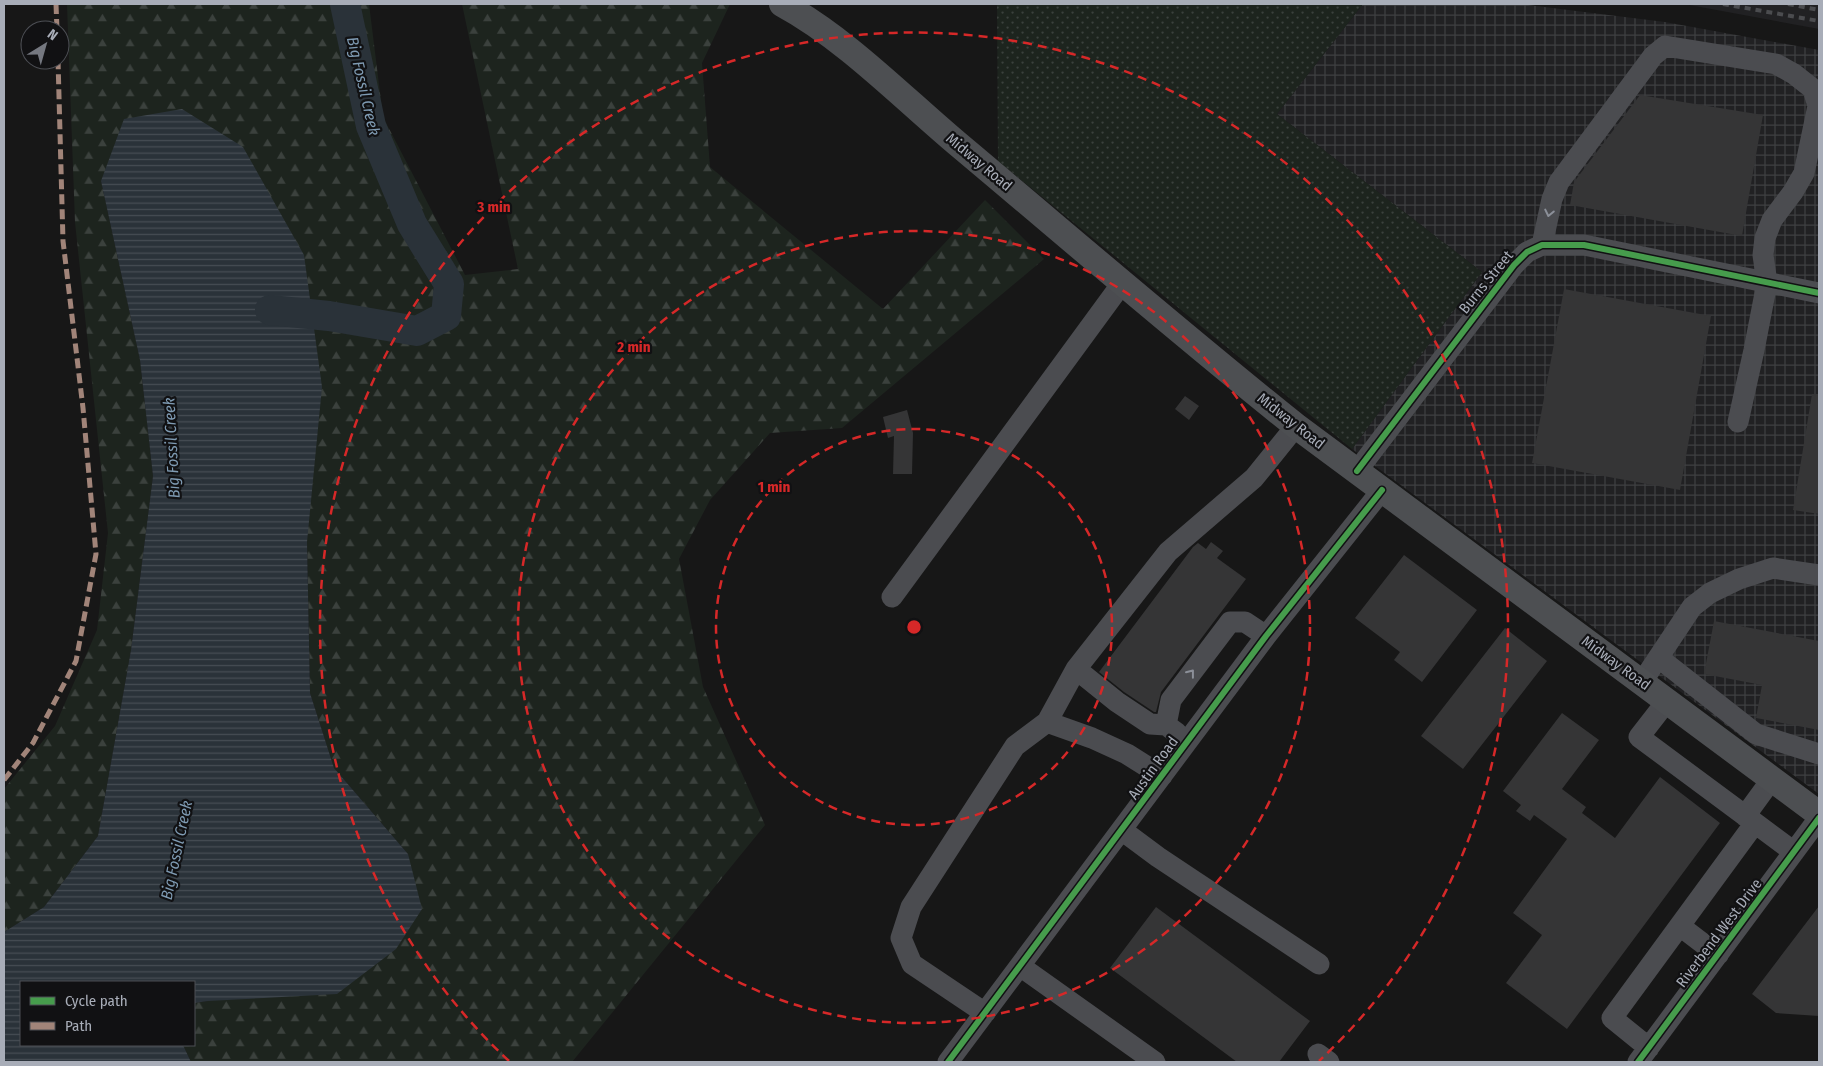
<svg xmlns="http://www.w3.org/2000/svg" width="1823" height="1066" font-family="'Fira Sans Condensed',sans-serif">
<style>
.built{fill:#212123}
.industrial{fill:url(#industrial-grid)}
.grass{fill:url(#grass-dots)}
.forest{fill:url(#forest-firs)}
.water{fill:url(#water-rules)}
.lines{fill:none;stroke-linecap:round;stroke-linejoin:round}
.river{stroke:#2a3239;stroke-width:30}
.building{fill:#353536}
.minor{stroke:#4b4c50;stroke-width:21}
.major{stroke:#4d4f52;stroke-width:26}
.rail{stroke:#4b4c4f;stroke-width:4;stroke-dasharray:6 5;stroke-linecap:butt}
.quiet{stroke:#a18479;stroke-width:5;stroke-dasharray:10 5;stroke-linecap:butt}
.cycleway-casing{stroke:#111113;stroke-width:9}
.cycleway{stroke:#469c4c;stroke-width:6}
.oneway{stroke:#8c9099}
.ring{fill:none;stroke:#d62828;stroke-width:2.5;stroke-dasharray:9 6}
.labels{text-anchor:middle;stroke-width:4.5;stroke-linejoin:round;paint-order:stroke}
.street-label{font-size:15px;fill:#a8adb8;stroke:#111113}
.water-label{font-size:16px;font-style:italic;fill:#7f9bb3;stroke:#111113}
.centre{fill:#d62828;stroke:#111113;stroke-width:2.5}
.ring-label{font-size:15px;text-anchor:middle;font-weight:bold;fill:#d62828;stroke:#111113;stroke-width:4.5;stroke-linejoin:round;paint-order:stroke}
</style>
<defs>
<pattern id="industrial-grid" width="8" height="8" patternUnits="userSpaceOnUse" patternTransform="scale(1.25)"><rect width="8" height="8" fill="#212123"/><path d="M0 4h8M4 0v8" fill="none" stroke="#3e3f41"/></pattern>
<pattern id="grass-dots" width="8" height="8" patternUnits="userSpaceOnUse" patternTransform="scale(1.25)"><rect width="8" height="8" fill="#1d241e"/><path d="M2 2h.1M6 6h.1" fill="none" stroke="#3b413d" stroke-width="1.8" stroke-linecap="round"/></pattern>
<pattern id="forest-firs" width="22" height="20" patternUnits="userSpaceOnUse" patternTransform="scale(1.25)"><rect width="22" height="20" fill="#1d241e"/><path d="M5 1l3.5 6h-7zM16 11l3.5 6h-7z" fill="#3b413d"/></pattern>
<pattern id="water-rules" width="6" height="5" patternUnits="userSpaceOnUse" patternTransform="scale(1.25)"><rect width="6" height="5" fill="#2a3239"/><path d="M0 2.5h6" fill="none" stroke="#464d54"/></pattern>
</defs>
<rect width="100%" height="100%" fill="#171717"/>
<path class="built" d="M1684,4h135v25z"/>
<path class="industrial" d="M1363,4h158l144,18 154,28v744l-467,-345 130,-177 -205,-158z"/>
<path class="grass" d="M997,4h366l-86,110 205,158 -130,177 -354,-288z"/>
<path class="forest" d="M67,4h302l14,113 82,158 53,-6 -56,-265h268l-28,59 8,104 173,142 102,-109 59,59 -202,169 -72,5 -60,67 -31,59 24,128 62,138 -193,237h-381l-8,-17h11v-42l14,-2 200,-147 -74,-86 -24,-75 -3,-151 -206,-361 39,179 13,116 -22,174 -33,186 -54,71 -40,25v-143l51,-63 42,-96 11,-97 -33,-311z"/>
<path class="water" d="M182,109l61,38 61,108 18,132 -15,155 3,151 24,75 74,86 14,55 -26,40 -59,45 -129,7 -14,2v-21h-173v63h162l8,17h-187v-130l40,-25 54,-71 33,-186 22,-174 -13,-116 -39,-179 23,-62z"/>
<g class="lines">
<path class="river" d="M270,310l59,6 88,15 29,-15 3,-32 -37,-60 -41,-98 -26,-122"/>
</g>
<path class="building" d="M1640,95l123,20 -21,121 -172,-31 4,-23z
M1564,289l147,27 -31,174 -148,-27z
M1812,394h7v120l-26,-4z
M1185,396l14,10 -10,14 -14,-11z
M907,410l6,23 -1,41h-19l1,-38 -6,2 -5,-21z
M1211,542l12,9 -6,7 29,21 -85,113 -5,20h-2l-30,-20 -25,-20 94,-125 5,-4 8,6z
M1404,555l73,55 -55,72 -28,-22 6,-8 -45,-34z
M1714,621l105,20v89l-63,-12 6,-33 -58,-11z
M1505,628l42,33 -84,108 -42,-33z
M1562,713l37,27 -37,49 24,18 -4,6 33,25 45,-61 60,46 -153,206 -61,-46 36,-48 -29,-22 54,-74 -33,-24 -4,6 -14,-10 5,-6 -18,-14z
M1819,906v110l-43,-3 -24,-19z
M1156,907l154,114 -31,41h-42l-127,-94z"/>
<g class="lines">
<path class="minor" d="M1542,245l10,-46 7,-17 94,-126 12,-10 111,18 18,10 19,15 5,17 -14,67 -11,19 -21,28 -7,18 -2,17 4,28 -13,67 -16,72
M1357,471l157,-206 13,-13 15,-7h42l235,48
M892,597l231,-315
M1659,658l97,76 63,20
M1076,669l41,33 33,22 16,1 11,8
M1642,682l50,-75 18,-14 29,-14 34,-11 46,7
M1047,722l29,-53 92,-117 86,-74 42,-52
M1166,725l5,-25 59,-78h15l21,14
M1745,816l27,-37
M1755,823l39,29
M1123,831l35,26 161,107
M1680,926l38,29
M1020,966l135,96
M985,1013l-73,-49 -11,-26 10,-31 104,-161 32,-24 45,16 35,16 35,22
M1649,1048l-37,-30 143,-195 -116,-86 28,-36
M1318,1054l11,8
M948,1062l318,-426 116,-146
M1638,1062l181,-244"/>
<path class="major" d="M782,4c63,34 121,94 177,141 112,94 223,190 337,281l523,388"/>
<path class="rail" d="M1723,4l96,17
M1788,4l31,6"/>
<path class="quiet" d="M56,4l1,26
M4,780l29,-37 43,-82 20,-107 -13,-146 -20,-167 -5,-181"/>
<defs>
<path id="cycleway" d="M1357,471l157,-206 13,-13 15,-7h42l235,48
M948,1062l318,-426 116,-146
M1638,1062l181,-244"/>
</defs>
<use href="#cycleway" class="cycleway-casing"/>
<use href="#cycleway" class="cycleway"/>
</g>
<defs><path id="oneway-chevron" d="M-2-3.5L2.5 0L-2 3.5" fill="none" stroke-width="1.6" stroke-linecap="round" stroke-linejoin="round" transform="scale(1.25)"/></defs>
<g class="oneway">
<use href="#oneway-chevron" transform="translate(1549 213) rotate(102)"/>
<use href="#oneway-chevron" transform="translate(1191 673) rotate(-52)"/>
</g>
<g class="ring">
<circle cx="914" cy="627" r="198"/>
<circle cx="914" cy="627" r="396"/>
<path d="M509 1061A594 594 0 1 1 1319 1061"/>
</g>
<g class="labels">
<g class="street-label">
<text transform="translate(979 162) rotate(40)" y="5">Midway Road</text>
<text transform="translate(1486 282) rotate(-51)" y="5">Burns Street</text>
<text transform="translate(1291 421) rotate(38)" y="5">Midway Road</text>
<text transform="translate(1616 663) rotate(36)" y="5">Midway Road</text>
<text transform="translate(1153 768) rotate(-54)" y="5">Austin Road</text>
<text transform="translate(1719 933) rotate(-53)" y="5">Riverbend West Drive</text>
</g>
<g class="water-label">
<text transform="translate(364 86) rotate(77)" y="6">Big Fossil Creek</text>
<text transform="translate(171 448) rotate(-93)" y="6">Big Fossil Creek</text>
<text transform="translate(176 850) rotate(-78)" y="6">Big Fossil Creek</text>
</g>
</g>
<circle cx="914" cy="627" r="8" class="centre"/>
<g class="ring-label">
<text x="494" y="212">3 min</text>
<text x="634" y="352">2 min</text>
<text x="774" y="492">1 min</text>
</g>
<rect width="1823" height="1066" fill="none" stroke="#a8adb8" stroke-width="10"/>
<rect x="20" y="981" width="175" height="65" fill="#111113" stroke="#4d4f55"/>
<rect x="30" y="997" width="25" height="8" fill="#469c4c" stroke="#4d4f55"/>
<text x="65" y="1006" font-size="15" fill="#a8adb8">Cycle path</text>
<rect x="30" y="1022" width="25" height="8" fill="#a18479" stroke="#4d4f55"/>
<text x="65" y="1031" font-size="15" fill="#a8adb8">Path</text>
<g transform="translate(45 45) rotate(37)"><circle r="24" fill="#111113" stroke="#4d4f55"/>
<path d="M0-4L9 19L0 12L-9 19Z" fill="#757880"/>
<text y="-8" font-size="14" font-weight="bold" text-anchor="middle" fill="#a8adb8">N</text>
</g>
</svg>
